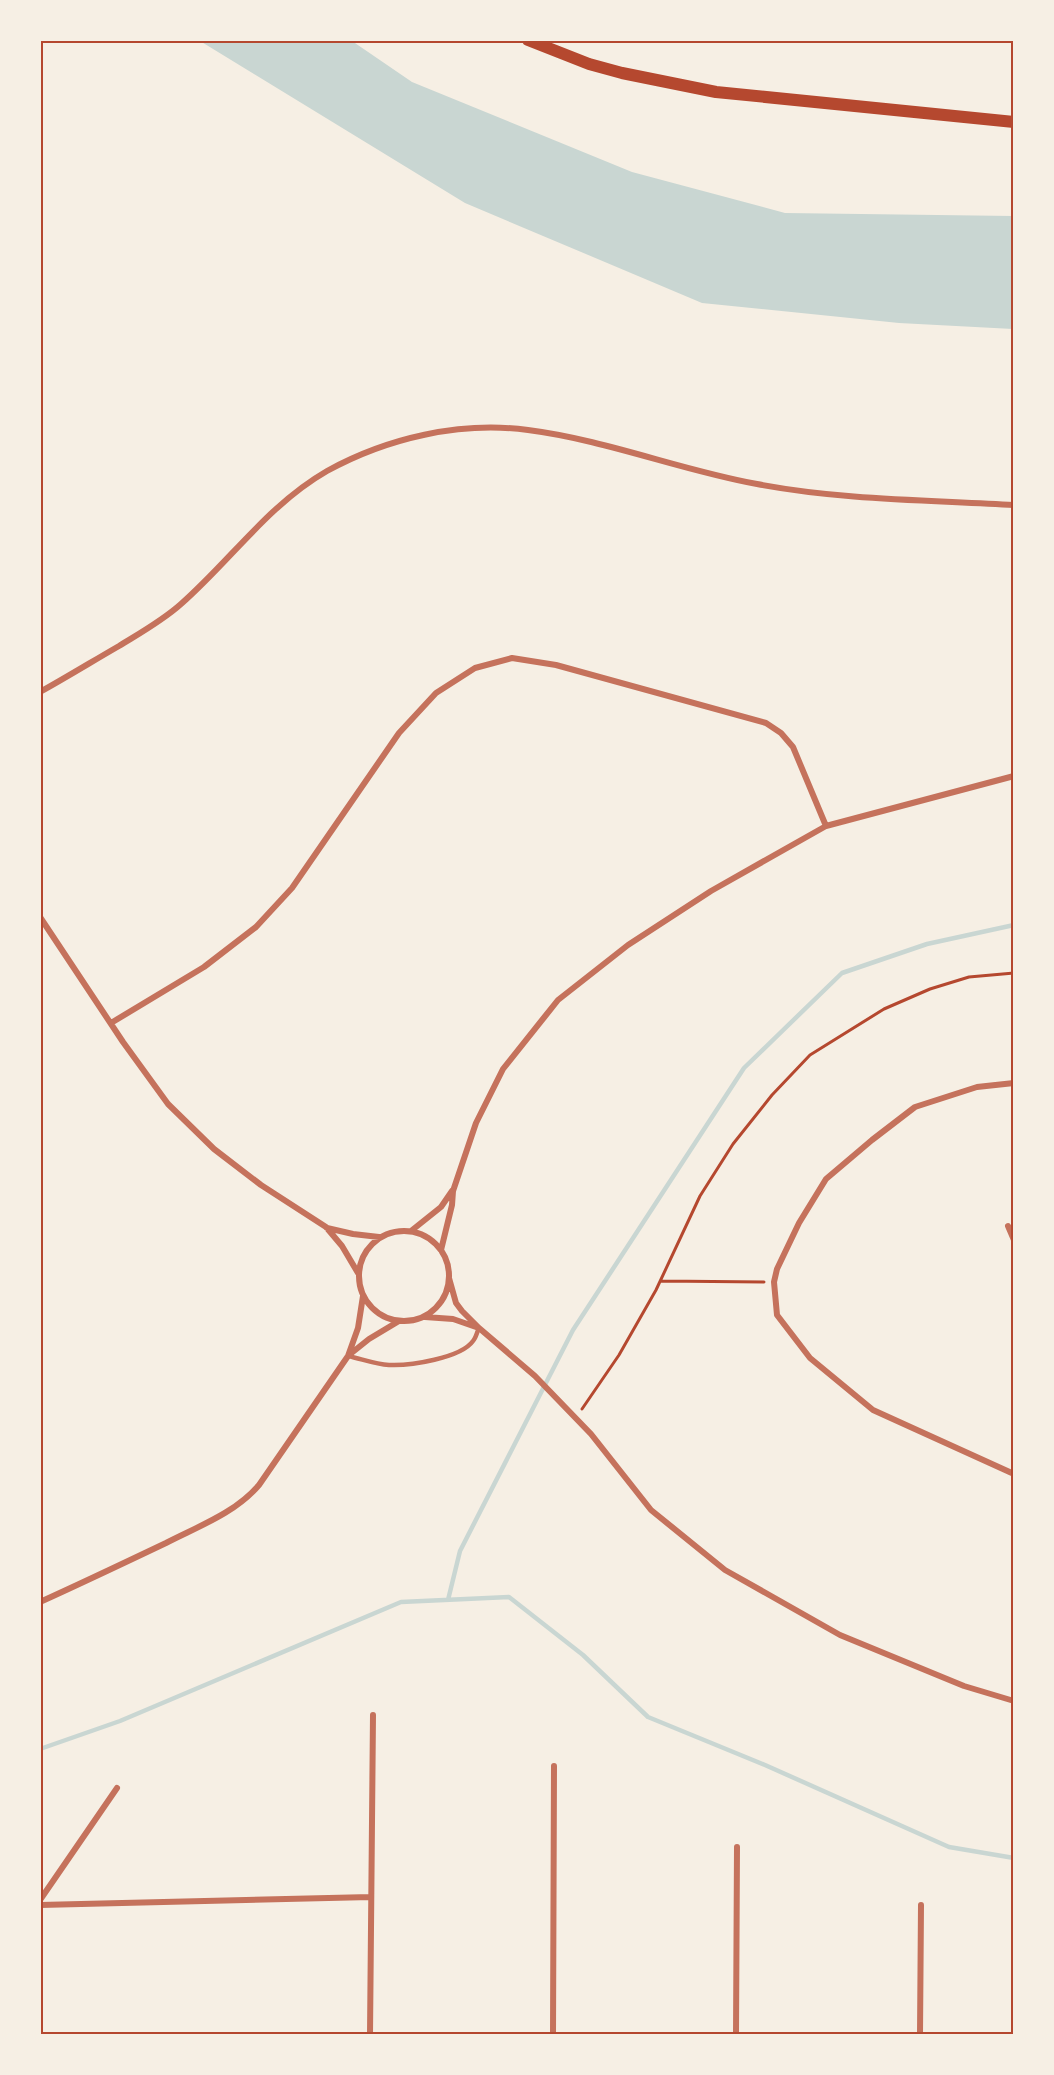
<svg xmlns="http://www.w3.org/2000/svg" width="1054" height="2075" font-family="'Fira Sans Condensed',sans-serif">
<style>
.water{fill:#c9d6d2}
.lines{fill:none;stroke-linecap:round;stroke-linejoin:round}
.stream{stroke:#c9d6d2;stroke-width:4.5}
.path{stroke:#b5482f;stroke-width:3}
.service{stroke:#c5725c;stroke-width:4.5}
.minor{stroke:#c5725c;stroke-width:6}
.secondary{stroke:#b5482f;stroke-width:12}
.neatline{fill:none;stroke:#b5482f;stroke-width:2}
</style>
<rect width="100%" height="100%" fill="#f6efe4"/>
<path class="water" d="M200,41h152l60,41 220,90 153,41 228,3v113l-114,-6 -197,-20 -237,-100z"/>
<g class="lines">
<path class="stream" d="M448,1600l12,-49 113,-221 171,-262 98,-95 85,-29 87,-19
M40,1749l80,-28 281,-119 108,-5 74,58 65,62 117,48 184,82 65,11"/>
<path class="path" d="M661,1281l103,1
M582,1409l37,-54 37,-65 44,-94 33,-52 39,-49 38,-40 74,-46 46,-20 39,-12 45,-4"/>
<path class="service" d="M348,1356c14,3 27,8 41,9 21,1 72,-7 84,-24 3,-3 4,-9 6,-13"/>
<path class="minor" d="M40,692c27,-15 53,-31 79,-46 21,-13 43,-25 62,-42 50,-44 87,-99 146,-133 60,-33 133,-50 201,-41 78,10 152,40 229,54 84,16 172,16 257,21
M40,917l83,125 45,62 46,45 47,36 65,42 16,19 16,27
M111,1023l93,-56 52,-40 36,-39 107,-155 37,-40 39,-25 37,-10 44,7 210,58 15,10 12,14 33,79
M1014,1083l-37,4 -62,20 -43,33 -46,39 -27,44 -22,46 -3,13 3,33 33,43 63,52 141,64
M1008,1226l6,14
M327,1228l26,6 26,3
M359 1276a45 45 0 1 1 90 0a45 45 0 1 1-90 0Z
M411,1231l30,-24 11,-16
M441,1250l11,-45 1,-14 23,-68 27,-54 55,-69 70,-55 83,-54 115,-65 188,-50
M449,1278l7,25 6,8 17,17 56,48 56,58 60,76 74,60 115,65 124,51 50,15
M425,1317l28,2 23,8
M349,1355l20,-16 30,-18
M40,1602c42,-19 84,-39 126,-59 33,-17 69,-30 93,-58l89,-129 10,-28 5,-32
M40,1900l77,-112
M40,1905l331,-8
M370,2034l3,-319
M553,2034l1,-268
M736,2034l1,-187
M920,2034l1,-129"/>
<path class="secondary" d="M528,40l61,24 33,9 94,19 298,30"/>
</g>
<rect width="1054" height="2075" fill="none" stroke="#f6efe4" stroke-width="84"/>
<rect x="42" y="42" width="970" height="1991" class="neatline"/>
</svg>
